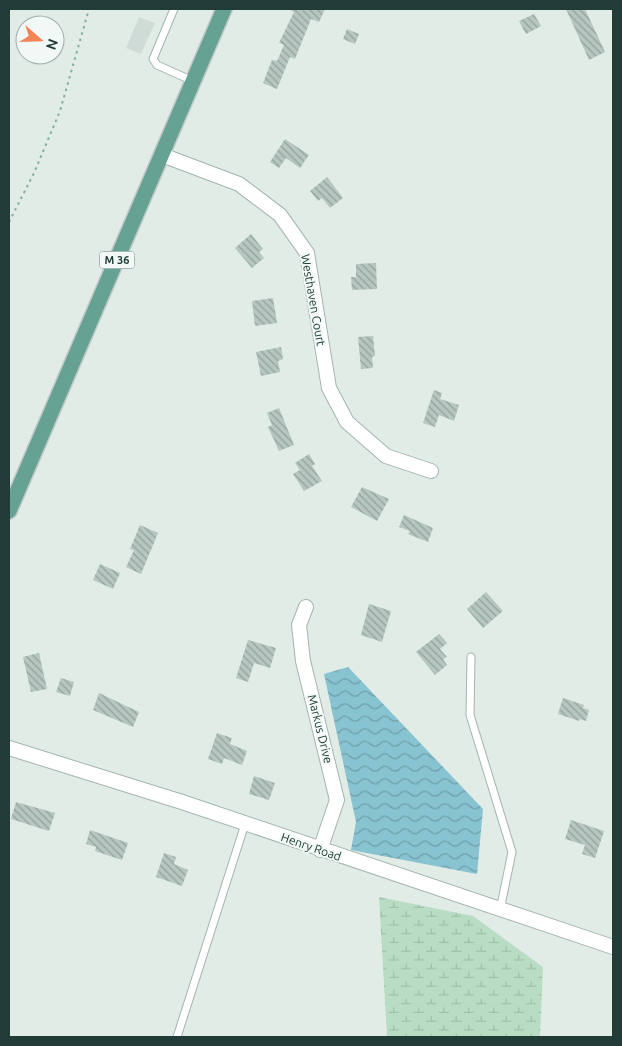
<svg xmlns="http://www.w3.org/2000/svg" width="622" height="1046" font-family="Ubuntu,sans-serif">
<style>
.built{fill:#cfdbd6}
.wetland{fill:url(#wetland-marsh)}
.water{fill:url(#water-waves)}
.building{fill:url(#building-back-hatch)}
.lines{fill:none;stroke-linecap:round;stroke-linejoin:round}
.service-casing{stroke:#a4b4ae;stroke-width:9}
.minor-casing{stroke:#a4b4ae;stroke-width:16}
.primary-casing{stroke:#c1c8c7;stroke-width:18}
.path{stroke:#81afa3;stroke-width:2;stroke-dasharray:2.5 4;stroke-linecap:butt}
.service{stroke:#fff;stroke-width:7}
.minor{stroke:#fff;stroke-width:14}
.primary{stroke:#65a294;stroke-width:15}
.labels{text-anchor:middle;stroke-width:4;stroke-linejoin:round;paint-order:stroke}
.shield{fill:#f1f8f5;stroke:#5f746f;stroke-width:1}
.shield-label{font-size:11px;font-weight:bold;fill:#213c36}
.street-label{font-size:12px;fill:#213c36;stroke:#f1f8f5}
</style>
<defs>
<pattern id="wetland-marsh" width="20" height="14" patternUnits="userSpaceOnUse" patternTransform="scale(1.25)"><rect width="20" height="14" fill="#b9ddc4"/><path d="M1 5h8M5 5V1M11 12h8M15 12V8" fill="none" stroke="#9fbfa9"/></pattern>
<pattern id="water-waves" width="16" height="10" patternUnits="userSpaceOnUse" patternTransform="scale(1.25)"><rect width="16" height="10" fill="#88c3d1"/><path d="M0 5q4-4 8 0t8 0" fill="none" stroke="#6fa0aa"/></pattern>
<pattern id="building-back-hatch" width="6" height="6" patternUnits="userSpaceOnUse" patternTransform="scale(1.25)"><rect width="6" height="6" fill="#b6c6c0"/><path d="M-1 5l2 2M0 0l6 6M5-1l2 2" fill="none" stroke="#94a29d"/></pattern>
</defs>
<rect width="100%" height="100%" fill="#e1ece7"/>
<path class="built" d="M139,17l16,6 -14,31 -15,-6z"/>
<path class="wetland" d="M379,897l94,19 70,51 -3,70h-153z"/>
<path class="water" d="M348,667l135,142 -6,65 -126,-24 5,-28 -32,-148z"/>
<path class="building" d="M288,9h37l-6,13 -8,-3 -16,40 -5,-2 -13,32 -14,-6 9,-23 5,1 7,-16 -5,-2 15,-31z
M566,9h19l20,43 -16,8z
M534,14l7,12 -15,8 -7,-13z
M347,29l12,5 -4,10 -12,-5z
M285,139l24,16 -9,13 -14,-10 -7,10 -9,-6z
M327,177l16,21 -13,10 -8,-10 -4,3 -8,-10z
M251,234l12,15 -4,3 5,6 -12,10 -17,-20z
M376,263l1,26 -25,1 -1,-13h5v-13z
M273,298l4,25 -22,3 -3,-25z
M373,336l2,20 -3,1 1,11 -12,1 -3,-32z
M281,347l2,12 -5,2 2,11 -19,4 -5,-24z
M434,390l8,3 -2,6 19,6 -5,16 -15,-6 -4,12 -12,-4z
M279,408l15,37 -15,6 -11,-24 4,-2 -5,-12z
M309,454l6,10 -3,2 10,15 -18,10 -11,-17 7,-4 -5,-7z
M362,487l27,12 -12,22 -26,-14z
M404,515l29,13 -5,14 -20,-8 2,-3 -11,-4z
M140,525l18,8 -17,41 -15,-7 8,-17 -4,-1z
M100,564l20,9 -7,16 -20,-9z
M486,592l17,19 -20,17 -16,-19z
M369,604l22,7 -9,31 -21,-7z
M439,634l8,9 -7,6 7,8 -4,2 4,6 -12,10 -19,-23z
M248,640l28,8 -6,20 -16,-5 -6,19 -12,-4z
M39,653l8,36 -16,3 -8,-35z
M61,678l13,4 -4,14 -14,-4z
M99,693l40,19 -6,15 -40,-17z
M563,698l21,7 -1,3 6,2 -3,11 -6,-2 -1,2 -21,-7z
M217,733l15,5 -2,6 17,7 -5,14 -18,-7 -2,6 -14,-5z
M254,776l21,7 -6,17 -20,-6z
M16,802l39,11 -6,18 -38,-12z
M571,820l33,11 -9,27 -13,-4 3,-9 -20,-6z
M90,830l38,13 -6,17 -27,-9 1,-4 -10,-3z
M164,853l12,4 -2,7 14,6 -6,16 -26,-9z"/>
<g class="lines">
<defs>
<path id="service" d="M174,9l-21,50 4,6 36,16
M471,657l-1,58 42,137 -12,58
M177,1037l68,-213"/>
<path id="minor" d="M162,155l77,29 41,31 27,38 22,135 18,34 39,34 45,15
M306,607l-7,18 4,36 34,139 -17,50
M9,748l173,54 431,145"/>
<path id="primary" d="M9,511l215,-502"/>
</defs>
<use href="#service" class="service-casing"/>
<use href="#minor" class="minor-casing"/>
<use href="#primary" class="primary-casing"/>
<path class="path" d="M9,222l25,-49 26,-62 29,-102"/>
<use href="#service" class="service"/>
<use href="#minor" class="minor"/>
<use href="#primary" class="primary"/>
</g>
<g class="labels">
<rect class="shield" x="99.5" y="251.5" width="35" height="17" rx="4"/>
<g class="shield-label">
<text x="117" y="264">M 36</text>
</g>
<g class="street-label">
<text transform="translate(313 300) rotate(80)" y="4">Westhaven Court</text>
<text transform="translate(320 729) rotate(76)" y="4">Markus Drive</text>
<text transform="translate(311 847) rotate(19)" y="4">Henry Road</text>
</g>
</g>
<rect width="622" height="1046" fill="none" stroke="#213c36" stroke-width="20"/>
<g transform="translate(40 40) rotate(110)"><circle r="24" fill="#f1f8f5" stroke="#9eada9"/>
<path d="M0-4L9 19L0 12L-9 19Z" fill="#f38457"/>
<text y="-8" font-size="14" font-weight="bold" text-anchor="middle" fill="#213c36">N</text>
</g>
</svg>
